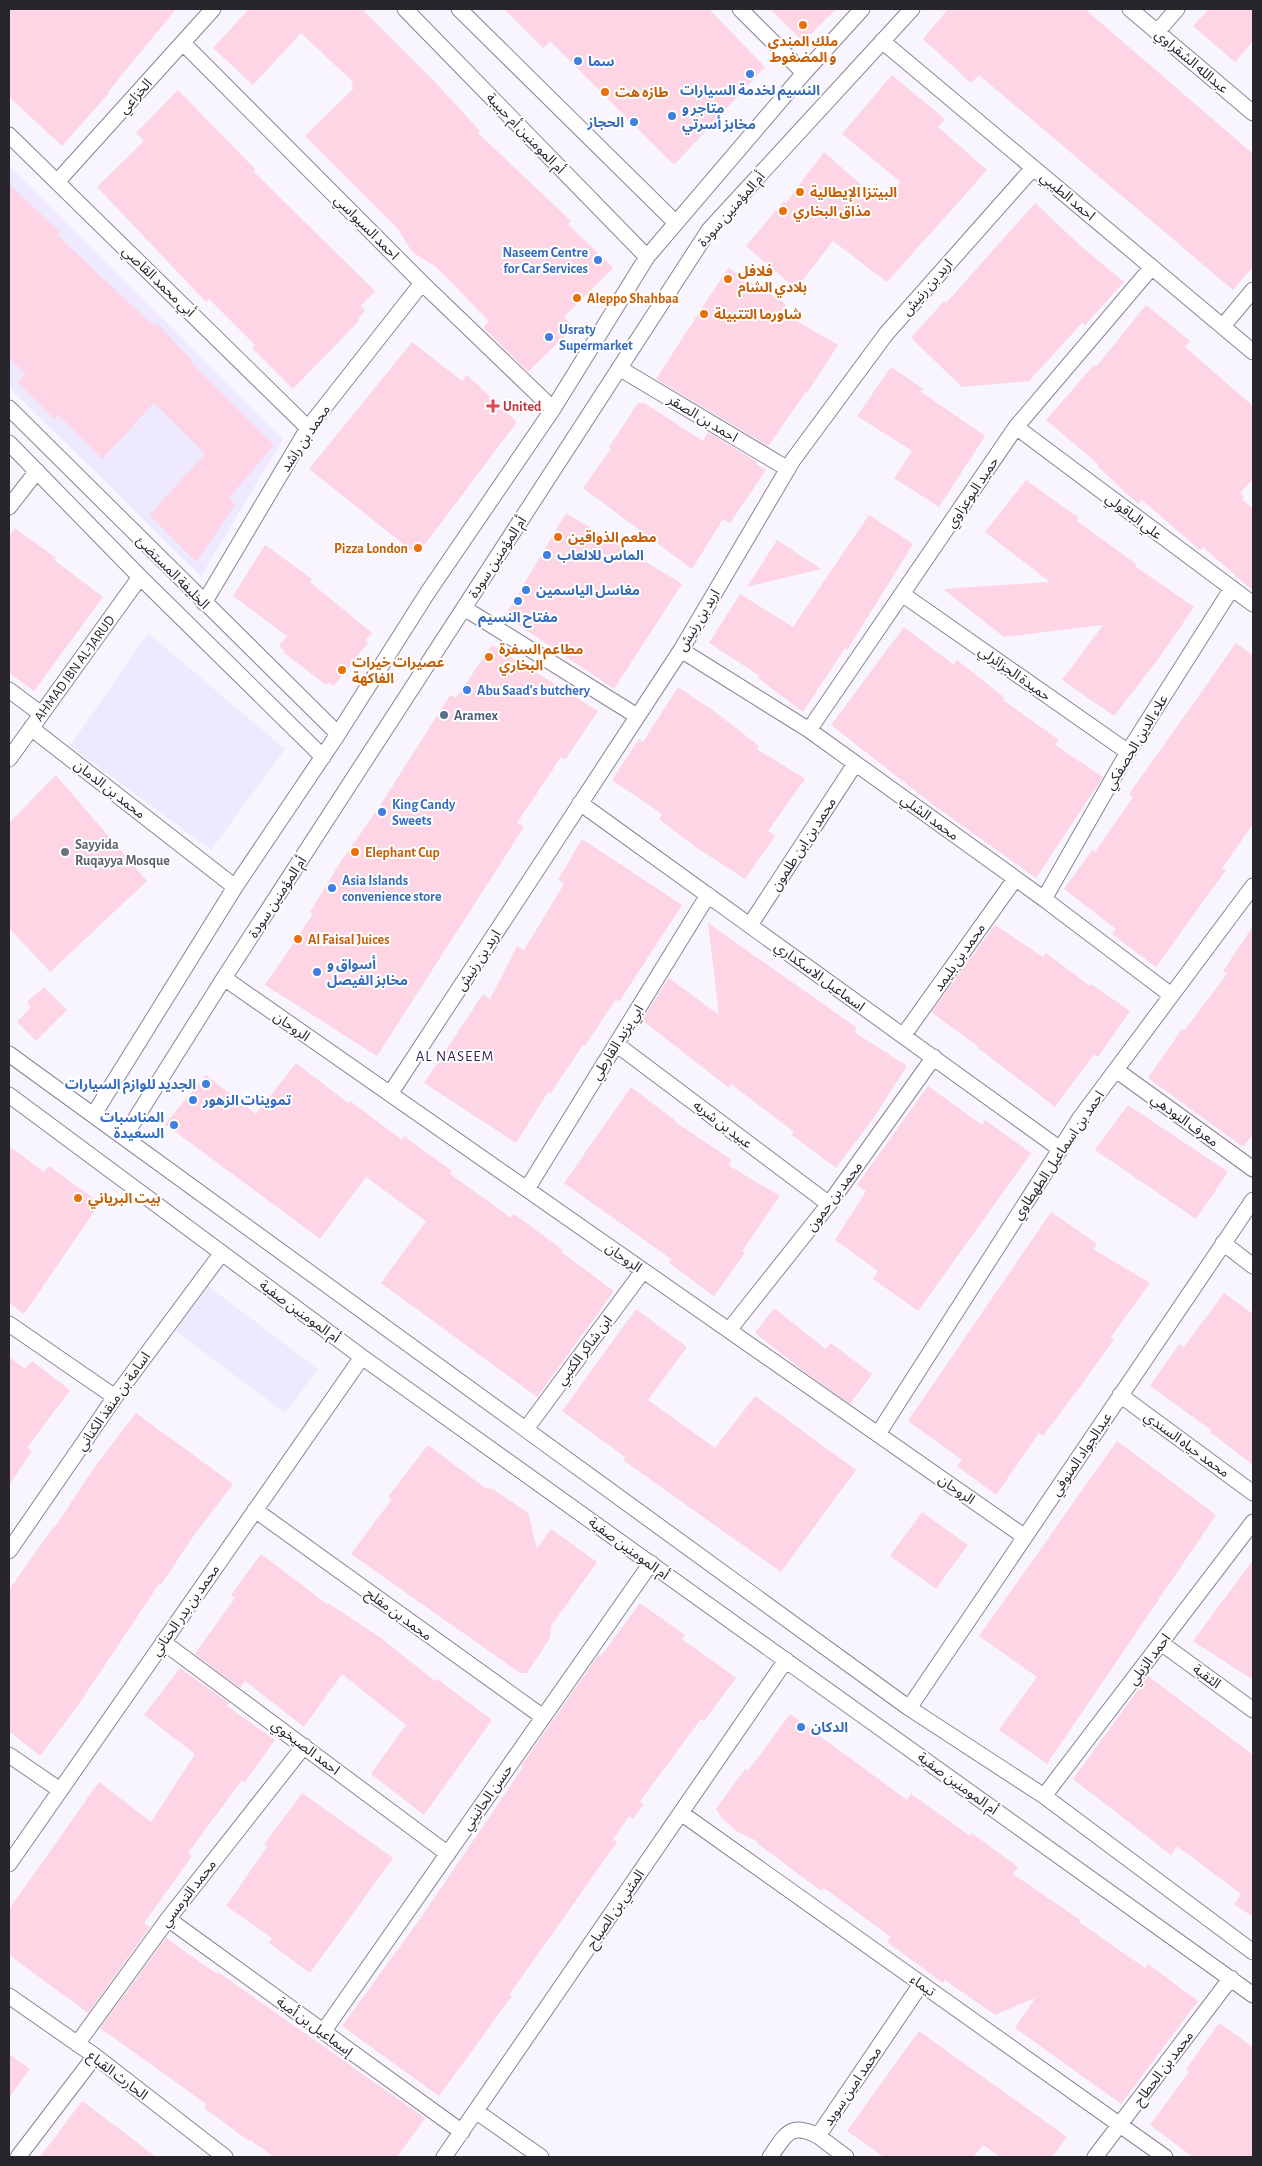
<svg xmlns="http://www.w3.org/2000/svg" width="1262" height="2166" font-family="'Alegreya Sans','Noto Sans Arabic',sans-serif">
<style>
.commercial{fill:#eee9ff}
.building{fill:#fdd5e5}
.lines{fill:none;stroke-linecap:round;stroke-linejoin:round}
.street-casing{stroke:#8b8397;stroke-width:17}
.street{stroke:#fff;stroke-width:15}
.food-dot{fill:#e8710a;stroke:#fff;stroke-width:2}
.shop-dot{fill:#3f7fe0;stroke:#fff;stroke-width:2}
.health-dot{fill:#e0444e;stroke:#fff;stroke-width:2}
.service-dot{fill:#5c6f8a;stroke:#fff;stroke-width:2}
.worship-dot{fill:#6b7280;stroke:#fff;stroke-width:2}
.labels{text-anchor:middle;stroke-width:4;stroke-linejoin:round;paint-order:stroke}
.food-label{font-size:14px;font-weight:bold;fill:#c56008;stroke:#fff;text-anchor:start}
.shop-label{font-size:14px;font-weight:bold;fill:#366cbe;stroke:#fff;text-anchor:start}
.street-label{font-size:14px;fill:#29252d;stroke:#fff}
.health-label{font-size:14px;font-weight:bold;fill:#be3a42;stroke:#fff;text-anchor:start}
.service-label{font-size:14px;font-weight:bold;fill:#4e5e75;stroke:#fff;text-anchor:start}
.worship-label{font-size:14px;font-weight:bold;fill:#5b616d;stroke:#fff;text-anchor:start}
.neighbourhood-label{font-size:15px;letter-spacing:1px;fill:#321e58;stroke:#fff}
</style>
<rect width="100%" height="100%" fill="#f8f5fe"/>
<path class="commercial" d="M9,165l274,274 -82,137 -192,-189z
M148,633l137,116 -74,101 -141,-104z
M208,1286l110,83 -33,44 -110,-82z"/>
<path class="building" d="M9,9h167l-68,83 1,1 -47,53 -53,-49z
M249,9h113l72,72 46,50 -2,2 93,88 -3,3 45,44 -49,49 10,10 -46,45 -45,-45 6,-6 -53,-54 -24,-15 -14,-23 -93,-93 49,-48 -3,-3 2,-3 -52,-49 -48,52 -40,-37z
M504,9h205l56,58 -91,98 -124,-124 -7,7z
M770,9h66l-33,33z
M948,9h137l168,145v113l-20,23 -254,-215 -8,8 -48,-44z
M1209,9h44v32l-18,21 -42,-36z
M892,75l53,44 -7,8 49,43 -100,112 -54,-41 -37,48 -50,-43 38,-45 2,2 38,-51 58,51 19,-21 -59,-48z
M178,90l77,79 -2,2 122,120 -14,15 4,5 -6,7 -1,4 -65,67 -41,-41 3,-3 -46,-46 -3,3 -109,-115 47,-46 -8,-8z
M9,184l51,48 -3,3 97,91 3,-3 35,37 -1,2 83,83 -45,53 6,7 -39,57 -47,-47 56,-61 -51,-51 -52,56 -44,-44 -4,4 -37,-37 8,-8 -16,-16z
M1035,203l47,44 42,35 -39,43 -3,-2 -53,58 -67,6 -51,-49 33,-37 2,2z
M728,268l58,36 -5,8 57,33 -31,48 -1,-1 -38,54 -112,-67z
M1146,305l44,36 -5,6 68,59v73l-13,14 4,3 -2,3 11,10v82l-50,-44 -3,3 -58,-50 -4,4 -41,-38 1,-2 -52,-44 48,-55 2,2z
M412,342l50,39 5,-6 50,47 -100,133 -108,-86z
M891,367l34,23 -5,1 65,45 -46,71 -45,-29 18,-27 -55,-35z
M638,403h6l59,38 5,-9 49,30 -1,2 10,6 -36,53 -7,-4 -31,50 -109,-81 28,-39 -2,-2z
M1026,480l53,38 -2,3 59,43 -1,2 59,41 -35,51 -45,58 -52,-36 41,-55 -99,12 -61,-48 107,-7 -65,-50z
M566,513l116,71 -68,105 -109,-73z
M869,515l44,29 -66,106 -2,-2 -42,64 -45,-34 2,-2 -51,-33 31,-49 53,33z
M15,528l41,30 -2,2 49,37 -69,94 -25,-18v-136z
M777,540l44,29 -74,18z
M265,545l47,34 -2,3 62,51 -6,7 2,3 -34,43 -6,-4 -2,3 -43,-33 2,-1 -6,-5 8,-10 -54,-40z
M904,627l50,38 3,-5 48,38 -2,2 56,40 -4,5 48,32 -67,101 -100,-71 -105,-82z
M1236,643l17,12v169l-31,44 4,2 -70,97 -44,-33 4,-5 -52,-40 28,-39 3,2 38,-55 -4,-3z
M492,645l106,66 -33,49 -4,-3 -44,66 7,4 -147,229 -112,-71 48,-71 -3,-2 31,-51 37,-52 72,-114 6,3z
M678,687l36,24 45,35 -2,3 48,30 -37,52 7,5 -30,43 -51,-33 -35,-27 3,-5 -50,-34 27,-41 4,3z
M56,775l91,106 -97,91 -41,-44v-105z
M582,839l100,66 -63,97 -3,-3 -31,47 -2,-1 -33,49 -2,-2 -32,51 -92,-60 59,-89 7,5 27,-53 7,4 40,-66 -6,-4z
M708,923l149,105 -3,4 53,34 -35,54 -36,48 -44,-33 2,-3 -63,-48 -2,4 -87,-68 27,-42 50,37z
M995,925l48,32 3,-4 44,33 1,-2 39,27 -32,46 -4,-3 -39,53 -77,-59 1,-1 -48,-35z
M1253,926v208l-10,13 -95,-69 34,-49 2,2 43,-57 -4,-3z
M44,987l23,23 -31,31 -19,-19 14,-15 -4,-5z
M296,1063l52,40 2,-2 52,39 2,-4 48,35 -2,3 61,44 3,-4 49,36 -2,2 53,39 -77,106 -156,-114 45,-62 -60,-44 -46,62 -155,-115 41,-49 50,39z
M928,1086l54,39 3,-5 46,33 -113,158 -45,-32 5,-8 -43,-31 31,-49 -9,-6z
M631,1087l45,34 -1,1 57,38 -4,5 52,31 -38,55 3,2 -31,43 -45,-33 2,-4 -107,-76z
M1128,1105l100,67 -32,47 -101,-69z
M9,1146l35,26 5,-6 51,37 -76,111 -15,-11z
M1051,1212l46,32 -4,5 57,34 -39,54 3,2 -32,45 -39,52 -4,-3 -43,62 -39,-29 5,-6 -54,-39z
M1224,1293l29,21v151l-43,-33 1,-2 -61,-44 29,-42 5,3z
M774,1308l52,41 5,-6 41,31 -22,30 -44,-31 -51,-40z
M636,1309l51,38 -39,53 67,48 40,-52 101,74 -75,102 -158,-112 2,-3 -63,-46z
M9,1357l16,12 7,-8 38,29 -43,58 5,3 -23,34z
M136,1413l97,71 -41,54 -31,47 -2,-1 -83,124 -36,48 -31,-25v-141l45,-64 1,1 41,-62z
M1117,1441l99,74 -169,249 -48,-34 38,-53 -58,-41z
M428,1445l57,43 8,1 35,24 9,36 14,-20 46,33 -46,64 -1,12 -23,35h-7l-169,-119 41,-55 -4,-2z
M922,1512l46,33 -32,44 -46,-33z
M261,1554l66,50 1,-1 53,35 54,43 2,-2 55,41 -68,95 -53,-41 35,-49 -64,-51 -38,53 -59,-46 -5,7 -45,-34 40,-56 -4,-3z
M1253,1560v120l-60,-39z
M640,1603l45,32 -3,4 54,39 -32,43 -3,-2 -52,70 -9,13 4,2 -11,15 -4,-3 -16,23 4,3 -108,153 3,1 -73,100 -97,-70 78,-107 103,-152 -2,-1 78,-112 2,2z
M180,1668l49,35 -2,3 48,34 -30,42 -3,-2 -54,73 4,3 -48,67 6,4 -62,86 -79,-58v-46l90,-127 52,40 44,-68 -51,-39z
M1148,1676l105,79v162l-19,-13 7,-10 -64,-48 -6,9 -98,-76z
M790,1714l117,86 4,-6 59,42 2,-3 46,34 -5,7 67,46 -1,2 66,46 3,-4 50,37 -77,103 -106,-76 20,-30 -40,17 -50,-35 -2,3 -56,-41 4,-5 -67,-49 -3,3 -64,-48v-2l-21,-10 -15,-14 -5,-8 29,-40 3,2z
M302,1793l91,65 -83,115 -41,-30 3,-5 -46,-32 41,-59 -3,-2z
M166,1938l51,36 1,-2 207,146 -28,39h-123l-24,-17 -1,1 -45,-33 2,-4 -106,-76z
M1219,2023l34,24v110h-60l-43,-32 39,-53 -3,-2z
M919,2031l148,106 -15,20h-52l-17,-12 -10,12h-89l-37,-26z
M9,2054l21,15 -21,29z
M82,2101l44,33 30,23h-116z"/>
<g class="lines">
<defs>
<path id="street" d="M405,9l242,248
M459,9l217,214
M740,9l64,64
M1130,9l123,104
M1157,32l20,-23
M882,41l371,311
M183,43l239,240 131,126
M9,135l299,293
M57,182l156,-173
M1223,326l30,-36
M619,368l169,101
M9,408l329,326
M1016,427l237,177
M9,443l131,134 183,180
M9,507l28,-36
M902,594l226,158
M204,603l104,-175 114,-145
M464,608l173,108
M681,650l128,80 235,169 127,96
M9,690l32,24
M31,728l204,159
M809,730l207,-303 136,-160
M9,759l131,-182
M580,803l480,346
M1044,899l84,-147 104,-164
M750,925l105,-161
M224,978l801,559
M903,1036l112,-157
M616,1044l213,160
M9,1054l900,654 135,88 209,156
M1116,1070l137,99
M390,1094l291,-444 112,-190 93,-126 147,-166
M9,1095l353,262 891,638
M94,1114l141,-227 103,-153 90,-142 125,-183 94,-152 157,-184 58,-64
M124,1137l100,-159 485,-748 203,-221
M527,1189l181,-294
M1223,1243l30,23
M9,1324l106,73
M729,1330l100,-126 105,-147
M1120,1395l133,98
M526,1429l117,-158
M878,1434l202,-316 173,-232
M255,1510l288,207
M9,1551l106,-154 106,-143
M163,1642l285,212
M1161,1643l92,67
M909,1708l344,-508
M9,1755l51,35
M1044,1796l209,-274
M681,1813l484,344
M9,1864l353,-507
M168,1919l294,213
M9,1996l86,60 130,101
M323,2032l328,-469
M77,2044l91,-125 136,-173
M477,2112l64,45
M818,2136l28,21
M18,2157l77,-101
M444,2157l342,-497
M770,2157c15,-21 19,-36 48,-21l103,-152
M1095,2157l136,-179"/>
</defs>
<use href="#street" class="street-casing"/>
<use href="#street" class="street"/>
</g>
<g class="food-dot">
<circle cx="803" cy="25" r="5"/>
<circle cx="605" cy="92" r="5"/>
<circle cx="800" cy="192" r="5"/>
<circle cx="783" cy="211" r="5"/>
<circle cx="728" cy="279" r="5"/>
<circle cx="577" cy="298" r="5"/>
<circle cx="704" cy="314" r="5"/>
<circle cx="558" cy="537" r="5"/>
<circle cx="418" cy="548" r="5"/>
<circle cx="489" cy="657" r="5"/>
<circle cx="342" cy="670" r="5"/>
<circle cx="355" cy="852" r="5"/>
<circle cx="298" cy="939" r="5"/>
<circle cx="78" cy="1198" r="5"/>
</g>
<g class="shop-dot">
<circle cx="578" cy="61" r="5"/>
<circle cx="750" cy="74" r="5"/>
<circle cx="672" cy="116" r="5"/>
<circle cx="634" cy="122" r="5"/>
<circle cx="598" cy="260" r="5"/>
<circle cx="549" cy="337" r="5"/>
<circle cx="547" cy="555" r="5"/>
<circle cx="526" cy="590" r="5"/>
<circle cx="518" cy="601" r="5"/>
<circle cx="467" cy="690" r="5"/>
<circle cx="382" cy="812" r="5"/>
<circle cx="332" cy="888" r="5"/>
<circle cx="317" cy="972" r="5"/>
<circle cx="206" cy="1084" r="5"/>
<circle cx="193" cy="1100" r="5"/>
<circle cx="174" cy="1125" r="5"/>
<circle cx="801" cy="1727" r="5"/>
</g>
<path class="health-dot" d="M490.5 398.5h5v5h5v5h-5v5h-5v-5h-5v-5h5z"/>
<circle class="service-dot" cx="444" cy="715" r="5"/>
<circle class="worship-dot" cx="65" cy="852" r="5"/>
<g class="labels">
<g class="food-label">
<text x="803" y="46" text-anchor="middle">ملك المندي<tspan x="803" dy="16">و المضغوط</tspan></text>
<text x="615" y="97">طازه هت</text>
<text x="810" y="197">البيتزا الإيطالية</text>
<text x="793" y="216">مذاق البخاري</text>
<text x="738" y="276">فلافل<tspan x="738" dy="16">بلادي الشام</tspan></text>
<text x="587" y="303">Aleppo Shahbaa</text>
<text x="714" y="319">شاورما التتبيلة</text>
<text x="568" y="542">مطعم الذواقين</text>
<text x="408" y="553" text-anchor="end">Pizza London</text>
<text x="499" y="654">مطاعم السفرة<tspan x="499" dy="16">البخاري</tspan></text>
<text x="352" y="667">عصيرات خيرات<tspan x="352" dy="16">الفاكهة</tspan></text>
<text x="365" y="857">Elephant Cup</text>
<text x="308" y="944">Al Faisal Juices</text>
<text x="88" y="1203">بيت البرياني</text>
</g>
<g class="shop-label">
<text x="588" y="66">سما</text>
<text x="750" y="95" text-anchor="middle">النسيم لخدمة السيارات</text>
<text x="682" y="113">متاجر و<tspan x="682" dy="16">مخابز أسرتي</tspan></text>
<text x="624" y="127" text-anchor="end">الحجاز</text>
<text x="588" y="257" text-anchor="end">Naseem Centre<tspan x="588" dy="16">for Car Services</tspan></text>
<text x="559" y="334">Usraty<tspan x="559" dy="16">Supermarket</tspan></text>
<text x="557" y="560">الماس للالعاب</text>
<text x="536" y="595">مغاسل الياسمين</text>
<text x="518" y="622" text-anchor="middle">مفتاح النسيم</text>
<text x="477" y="695">Abu Saad's butchery</text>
<text x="392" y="809">King Candy<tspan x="392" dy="16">Sweets</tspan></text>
<text x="342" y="885">Asia Islands<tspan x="342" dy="16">convenience store</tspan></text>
<text x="327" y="969">أسواق و<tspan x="327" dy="16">مخابز الفيصل</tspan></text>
<text x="196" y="1089" text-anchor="end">الجديد للوازم السيارات</text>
<text x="203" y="1105">تموينات الزهور</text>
<text x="164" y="1122" text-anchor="end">المناسبات<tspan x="164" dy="16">السعيدة</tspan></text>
<text x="811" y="1732">الدكان</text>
</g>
<g class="street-label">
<text transform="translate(1192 61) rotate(40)" y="5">عبدالله الشقراوي</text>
<text transform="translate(135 96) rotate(-48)" y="5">الخزاعي</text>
<text transform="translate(526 133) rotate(46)" y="5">أم المومنين أم حبيبة</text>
<text transform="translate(1068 196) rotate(40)" y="5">احمد الطيبي</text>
<text transform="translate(731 209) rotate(-49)" y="5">أم المؤمنين سودة</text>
<text transform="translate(367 227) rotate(45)" y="5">احمد السيواسي</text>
<text transform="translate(159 281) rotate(44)" y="5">أبي محمد القاصي</text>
<text transform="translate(927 287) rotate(-49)" y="5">اربد بن رنيش</text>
<text transform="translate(703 418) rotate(31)" y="5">احمد بن الصقر</text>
<text transform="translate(305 438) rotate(-56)" y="5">محمد بن راشد</text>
<text transform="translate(972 492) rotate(-56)" y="5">حميد البوعزاوي</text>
<text transform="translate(1134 516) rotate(37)" y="5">علي الباقولي</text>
<text transform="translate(497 557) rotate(-57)" y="5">أم المؤمنين سودة</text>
<text transform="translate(173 572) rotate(45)" y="5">الخليفة المستضئ</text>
<text transform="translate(698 620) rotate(-59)" y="5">اربد بن رنيش</text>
<text transform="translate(74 668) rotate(-54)" y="5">AHMAD IBN AL-JARUD</text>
<text transform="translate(1015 673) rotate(35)" y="5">حميدة الجزائرلي</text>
<text transform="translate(1136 742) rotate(-59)" y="5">علاء الدين الحصفكي</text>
<text transform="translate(110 789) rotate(38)" y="5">محمد بن الدمان</text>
<text transform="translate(930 817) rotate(36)" y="5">محمد الشلي</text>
<text transform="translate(803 844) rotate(-57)" y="5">محمد بن ابن طلمون</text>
<text transform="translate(277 897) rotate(-57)" y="5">أم المؤمنين سودة</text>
<text transform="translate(959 957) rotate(-55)" y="5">محمد بن بليمد</text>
<text transform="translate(478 960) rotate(-57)" y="5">اربد بن رنيش</text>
<text transform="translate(820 976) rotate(36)" y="5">اسماعيل الاسكداري</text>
<text transform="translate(292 1026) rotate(35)" y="5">الروحان</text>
<text transform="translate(617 1042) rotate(-58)" y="5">ابي يزيد القارطي</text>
<text transform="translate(1185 1120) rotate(36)" y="5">معرف النودهي</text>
<text transform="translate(723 1124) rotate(37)" y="5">عبيد بن شربه</text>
<text transform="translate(1058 1155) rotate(-56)" y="5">احمد بن اسماعيل الطهطاوي</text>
<text transform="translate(834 1196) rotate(-53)" y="5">محمد بن حمون</text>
<text transform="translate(624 1257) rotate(35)" y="5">الروحان</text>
<text transform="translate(300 1311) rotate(36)" y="5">أم المومنين صفية</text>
<text transform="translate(584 1350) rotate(-53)" y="5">ابن شاكر الكتبي</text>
<text transform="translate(113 1401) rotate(-55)" y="5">اسامة بن منقذ الكناني</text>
<text transform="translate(1187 1444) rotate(36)" y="5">محمد حياه السندي</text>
<text transform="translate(1081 1454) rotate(-56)" y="5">عبدالجواد المنوفي</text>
<text transform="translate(957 1489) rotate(35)" y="5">الروحان</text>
<text transform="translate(629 1548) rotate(36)" y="5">أم المومنين صفية</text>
<text transform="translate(185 1610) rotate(-55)" y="5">محمد بن بدر الحناني</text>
<text transform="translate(399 1614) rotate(36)" y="5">محمد بن مفلح</text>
<text transform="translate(1149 1659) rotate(-53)" y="5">احمد الزيلي</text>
<text transform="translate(1207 1676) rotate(36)" y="5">الثقبة</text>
<text transform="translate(306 1747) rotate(37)" y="5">احمد الصيخوي</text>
<text transform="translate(958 1783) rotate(36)" y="5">أم المومنين صفية</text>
<text transform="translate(487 1797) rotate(-55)" y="5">حسن الحانيني</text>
<text transform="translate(188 1893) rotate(-52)" y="5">محمد الترمسي</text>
<text transform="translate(615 1909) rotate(-56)" y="5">المثني بن الصباح</text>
<text transform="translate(923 1985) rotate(35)" y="5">تيماء</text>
<text transform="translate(315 2026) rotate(36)" y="5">إسماعيل بن أمية</text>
<text transform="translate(1163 2068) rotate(-53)" y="5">محمد بن الحطاح</text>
<text transform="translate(118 2075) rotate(37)" y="5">الحارث القباع</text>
<text transform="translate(852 2086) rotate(-56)" y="5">محمد امين سويد</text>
</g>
<g class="health-label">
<text x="503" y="411">United</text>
</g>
<g class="service-label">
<text x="454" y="720">Aramex</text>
</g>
<g class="worship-label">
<text x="75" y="849">Sayyida<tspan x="75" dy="16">Ruqayya Mosque</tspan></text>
</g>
<g class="neighbourhood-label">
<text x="455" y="1061">AL NASEEM</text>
</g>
</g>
<rect width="1262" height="2166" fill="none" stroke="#29252d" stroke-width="20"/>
</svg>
